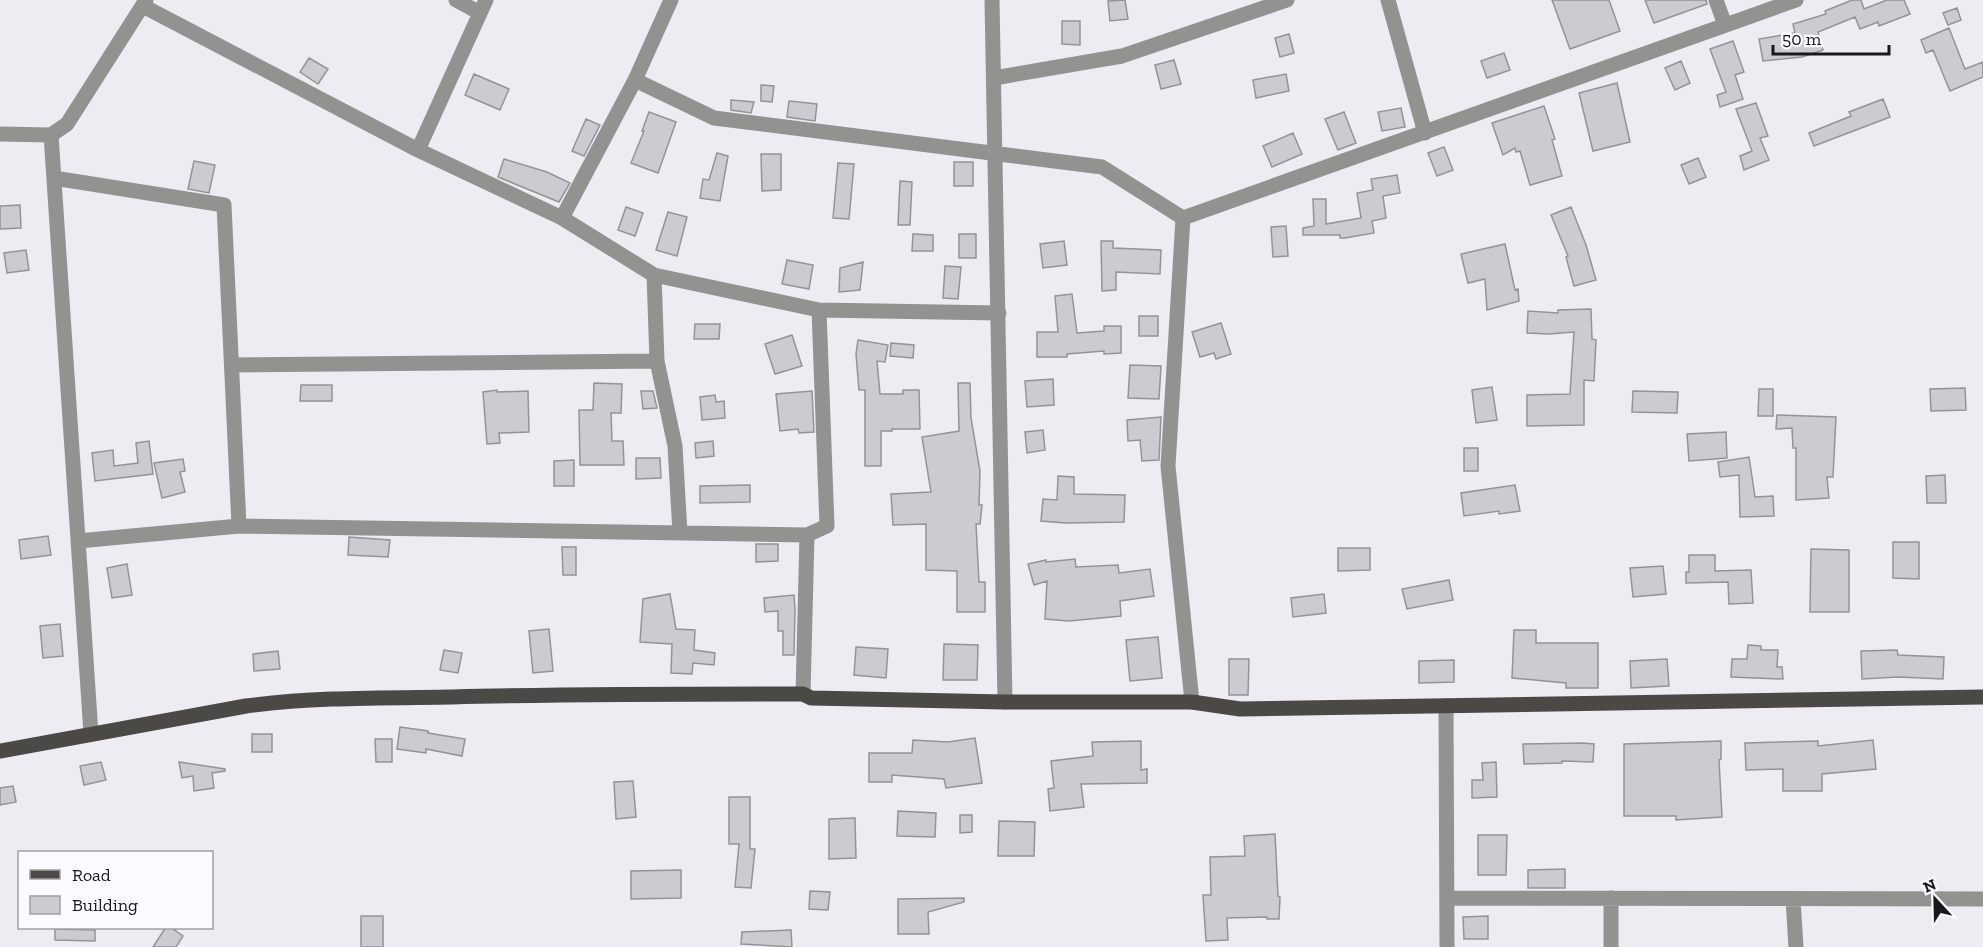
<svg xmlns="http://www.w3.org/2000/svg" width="1983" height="947" font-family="'Zilla Slab',serif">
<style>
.building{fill:#cccbd1;stroke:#939398;stroke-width:1.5}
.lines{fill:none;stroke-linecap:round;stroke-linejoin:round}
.minor{stroke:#929290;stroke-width:15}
.major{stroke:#4a4945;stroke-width:15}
</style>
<rect width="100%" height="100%" fill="#edecf3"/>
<path class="building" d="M1125,0l3,19 -18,2 -2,-20z
M1552,0h57l11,31 -50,18z
M1645,0h61l1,4 -53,19z
M1852,0h9l3,9 23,-9h17l6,14 -31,12 -1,-4 -18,7 -5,-12 -37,15 5,18 -21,7 -39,4 -4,-22 36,-6 -2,-9 33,-10 -1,-3z
M1957,8l4,12 -13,5 -5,-12z
M1062,21h18v24l-18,-1z
M1949,28l16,41 18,-7v15l-33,14 -17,-41 -7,3 -5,-13z
M1289,34l5,19 -14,4 -5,-19z
M1733,41l11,31 -9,3 8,24 -23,8 -3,-12 9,-3 -16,-43z
M1504,53l6,17 -23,8 -6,-17z
M309,58l19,11 -10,15 -18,-12z
M1174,60l7,24 -20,5 -6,-24z
M1681,61l9,22 -15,7 -10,-22z
M474,74l35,15 -9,21 -35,-15z
M1286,74l3,17 -33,7 -3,-18z
M1617,83l13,59 -37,9 -14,-58z
M761,85l13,1 -2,16 -11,-1z
M1883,99l7,18 -76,29 -5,-13 42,-17 -2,-4z
M731,100l23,2 -3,11 -20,-3z
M789,101l28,3 -2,17 -28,-4z
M1756,103l12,33 -8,2 9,22 -25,10 -4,-14 12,-5 -16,-42z
M1544,106l11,33 -3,1 10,36 -32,9 -10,-34 -4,1 -1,-4 -12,7 -11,-32z
M1401,108l4,19 -23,4 -4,-19z
M649,112l27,10 -18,51 -27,-10 13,-32h-2z
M1344,112l12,31 -18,7 -13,-31z
M586,119l14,6 -16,31 -12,-5z
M1293,133l9,21 -30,13 -9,-21z
M1444,147l9,23 -16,6 -9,-23z
M717,153l11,3 -8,45 -20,-3 3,-19 6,1z
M761,154h20v36l-19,1z
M1698,158l8,19 -17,7 -8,-19z
M504,159l43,13 23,11 -11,19 -61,-25z
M194,161l21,4 -6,28 -21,-4z
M954,162h19v24h-19z
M838,163l16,1 -5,55 -16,-1z
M1397,175l3,18 -17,3 3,22 -14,3 2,12 -29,5h-5v-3h-37v-7l11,-2 -1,-27h13v25l35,-6 -4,-25 16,-3 -2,-11z
M900,181l12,1 -2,43h-12z
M20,205l1,23 -21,1v-23z
M626,207l17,6 -8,23 -17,-6z
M1571,207l15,38 10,35 -22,6 -8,-29 2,-1 -17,-41z
M668,212l19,5 -10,39 -21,-6z
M1286,226l2,30 -15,1 -2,-30z
M913,234l20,1v16h-21z
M959,234h17v24h-17z
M1064,241l3,24 -24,3 -3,-24z
M1101,241h12v7l48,2 -1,24 -44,-2v18l-14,1z
M1505,244l10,46 3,-1 1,12 -32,9 -2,-31 -17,4 -7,-29z
M26,250l3,20 -22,3 -3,-20z
M787,260l26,5 -4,24 -27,-5z
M863,262l-3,28 -21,2 1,-24z
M945,266l16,1 -3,32 -15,-1z
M1072,294l5,39 27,-2v-5h17v27l-17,1v-3l-37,3v3h-30v-25h21l-3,-36z
M1591,309l1,30 4,1 -2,41 -10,-1v45l-57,1v-31l43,-1 4,-62 -25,2 -22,-1 1,-22 30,2v-3z
M1139,316h19v20h-19z
M1221,323l10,31 -15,5 -2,-6 -14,4 -8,-25z
M695,324h25l-1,15h-25z
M792,335l10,31 -27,8 -10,-30z
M858,340l30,5 -3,17 -8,-1 3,33h23v-4h16l1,39h-28v2h-11v35h-16v-76h-6l-3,-36z
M891,343l23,2 -1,13 -23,-2z
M1130,365l31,1 -2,33 -31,-1z
M1053,379l1,26 -27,2 -2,-26z
M594,383l28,1 -1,29h-10l1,28h11l1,24h-44l-1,-55h14z
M958,383h12l1,35 9,53 -1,34h3l-2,19h-4l3,58h6v30h-28v-41l-31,-1v-46l-33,1 -2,-31 40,-2 -9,-55 37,-6z
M301,385h31v16h-32z
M1492,387l5,33 -21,3 -4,-33z
M1965,388l1,22 -35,1 -1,-22z
M1759,389h14v27h-15z
M497,390v2l31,-1 1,41 -30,1 1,10 -13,1 -4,-52z
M641,391h12l4,17 -14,1z
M812,391l2,41 -15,1 -1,-4 -18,2 -4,-37z
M1633,391l45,1 -1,21 -45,-1z
M715,395l1,7 8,-1 1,17 -23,2 -2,-23z
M1777,415l59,2 -3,60h-6l2,21 -33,2v-52h-3l-1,-20 -16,1z
M1161,417l-2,43 -17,1 -2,-21 -12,1 -1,-21z
M1043,430l2,20 -18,3 -2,-21z
M1726,432l1,26 -38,3 -2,-27z
M149,441l4,33 -58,7 -3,-28 21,-3 1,16 24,-3 -2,-20z
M713,441l1,15 -18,2 -1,-15z
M1464,448h14v23h-14z
M1749,457l6,40 18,-1 1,20 -34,1 -1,-42 -19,2 -2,-15z
M636,458h24l1,20 -25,1z
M183,459l2,12 -5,1 5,20 -23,6 -8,-35z
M574,460v26h-20v-25z
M1945,475l1,28h-19l-1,-27z
M1058,476l16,1v17l51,1 -1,27 -58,1 -25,-2 2,-22 14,1z
M750,485v17l-50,1v-17z
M1515,485l5,26 -21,3v-3l-35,5 -3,-23z
M48,536l3,19 -30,4 -2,-19z
M349,537l41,3 -2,17 -40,-2z
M1893,542h26v37l-26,-1z
M756,544h22v17l-22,1z
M562,547h14v28h-13z
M1338,548h32v22l-32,1z
M1811,549l38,1v62h-39z
M1689,555h26v16l36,-1 2,33 -24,1 -1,-22 -42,1v-11h3z
M1075,559l1,8 42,-2 1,8 31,-4 4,27 -34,5 1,15 -52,5 -24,-2 2,-38 -13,4 -6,-21 18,-4v2z
M127,564l5,31 -20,3 -5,-30z
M1663,566l3,28 -33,3 -3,-29z
M1449,580l4,20 -46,9 -5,-20z
M670,594l6,35 19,1 -1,20 21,3 -1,12 -21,-2 -1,11 -21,-1 1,-29 -32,-2 3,-43z
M1324,594l2,19 -33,4 -2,-19z
M794,595l1,15 -1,45h-11v-24h-5v-20l-13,1 -1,-14z
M60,624l3,32 -20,2 -3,-32z
M549,629l4,42 -20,2 -4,-42z
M1514,630h22v13h62v45h-32v-5l-54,-5z
M1158,637l4,41 -32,3 -4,-41z
M944,644l34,1 -1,35h-34z
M1748,645l13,1v4h17l-1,17h5l1,12 -52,-2 1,-18h15z
M856,647l32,2 -2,29 -32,-3z
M444,650l18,3 -4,20 -18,-3z
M1897,650l1,5 46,2 -1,22 -45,-2 -36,2 -1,-28z
M278,651l2,18 -26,2 -1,-17z
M1229,659h20l-1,36h-19z
M1667,659l2,27 -38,2 -1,-27z
M1454,660v22l-35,1v-22z
M400,727l28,4v2l37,6 -3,17 -36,-7v4l-29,-4z
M252,734h20v18h-20z
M975,738l7,45 -36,5 -2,-9 -52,-4v7h-23v-29h43l1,-13 35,2z
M375,739h17v23h-16z
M1873,740l3,29 -54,5v17h-39v-22l-37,1 -1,-27 73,-2v5z
M1141,741v29l6,-1v14l-66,1 3,23 -34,4 -2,-22 6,-1 -3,-27 42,-5 -1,-14z
M1721,741v18l-2,1 3,57 -46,3v-4h-52v-72z
M1582,743l12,1 -1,18 -31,-1v2l-38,1 -1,-20z
M101,762l5,18 -22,5 -4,-19z
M179,762l46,7v2l-13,2 2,15 -20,3 -1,-15 -11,2z
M1496,762l1,35 -25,1v-18h11l-1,-17z
M633,781l3,36 -20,2 -2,-37z
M13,786l3,16 -16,3v-17z
M729,797h21v52h5l-4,39 -16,-1 4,-43h-10z
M898,811l38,2 -1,24 -38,-1z
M960,815h12v17l-12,1z
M855,818l1,40 -27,1v-40z
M999,821l36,1 -1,34h-36z
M1275,834l3,62 2,1 -1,22h-12v-2l-40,1 1,22 -22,1 -3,-46h8l-1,-38 35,-1 -1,-20z
M1478,835h29l-1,40h-28z
M1565,869v19h-37v-18z
M681,870v28l-50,1v-28z
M810,891l20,1 -2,18 -19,-1z
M964,898v4l-36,10 1,22h-31v-35z
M361,916h22v31h-22z
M1488,916v23h-24l-1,-22z
M166,927h4l13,9 -7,11h-23z
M55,929l40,1v11l-40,-1z
M791,930l1,17 -51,-3 1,-12z"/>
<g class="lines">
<path class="minor" d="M456,0l24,13
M671,0l-36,80 79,38 388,49 81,51 613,-218
M992,0l13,702
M1388,0l37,133
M1716,0l9,25
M143,6l275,144 144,68 92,57 165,35 180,3
M994,78l128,-22 165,-56
M0,134l51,1 16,-11 79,-124
M51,135l40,599
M418,150l68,-150
M54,178l170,27 15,321
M562,218l73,-138
M1183,218l-15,248 24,236
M657,361l18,85 5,87
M232,365l425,-4 -3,-86
M807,535l20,-9 -8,-216
M78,541l161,-15 568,9 -4,159
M1446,706l1,241
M1447,898l536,1
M1611,898v49
M1793,899l3,48"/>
<path class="major" d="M0,751l246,-45c68,-9 137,-8 206,-9 117,-3 234,-3 351,-3l8,4 194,4h187l48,7 743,-12"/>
</g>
<rect x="18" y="851" width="195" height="78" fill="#fafaff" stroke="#a0a0a4" stroke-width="1.5"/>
<rect x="30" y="870" width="30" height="9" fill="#4a4945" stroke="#a0a0a4" stroke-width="1.5"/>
<text x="72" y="881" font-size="18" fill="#19191b">Road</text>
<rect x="30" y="896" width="30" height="18" fill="#cccbd1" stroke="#a0a0a4" stroke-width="1.5"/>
<text x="72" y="911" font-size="18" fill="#19191b">Building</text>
<g transform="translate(1935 899) rotate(338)" stroke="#fafaff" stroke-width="4.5" paint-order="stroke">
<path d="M0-4.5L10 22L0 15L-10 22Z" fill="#19191b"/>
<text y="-9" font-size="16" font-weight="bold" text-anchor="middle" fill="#19191b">N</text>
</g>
<path d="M1773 45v9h116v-9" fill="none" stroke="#19191b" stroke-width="3"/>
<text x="1782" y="45" font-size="18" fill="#19191b" stroke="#fafaff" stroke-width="4.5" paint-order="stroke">50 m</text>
</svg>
